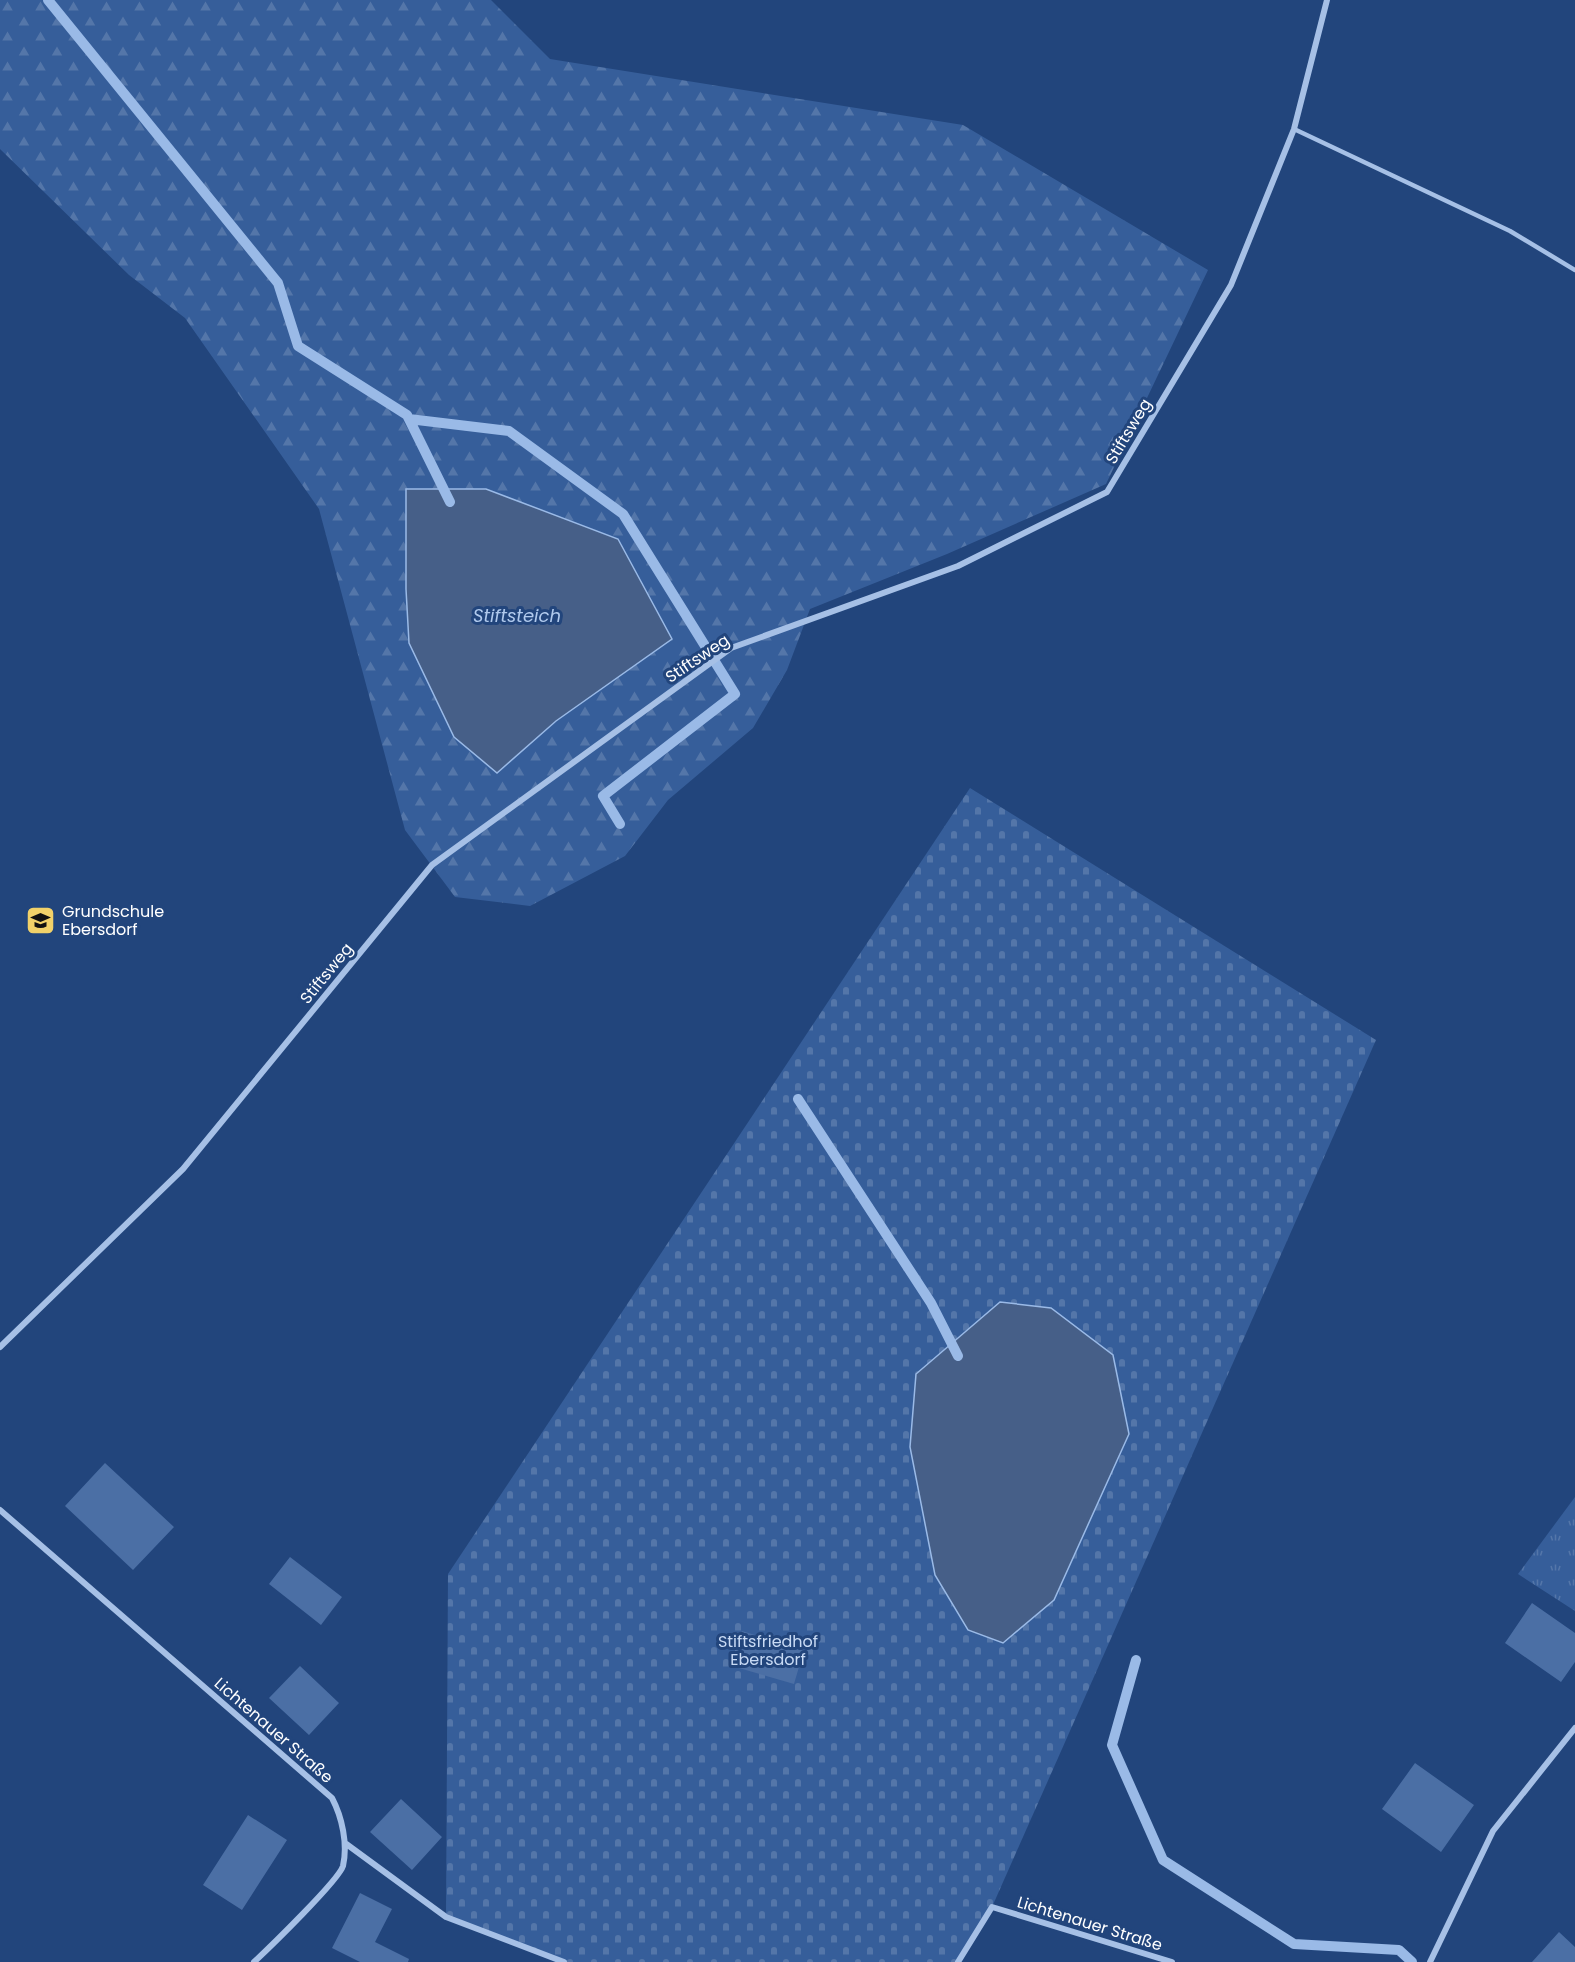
<svg xmlns="http://www.w3.org/2000/svg" width="1575" height="1962" font-family="Poppins,sans-serif">
<style>
.grass{fill:url(#grass-tufts)}
.forest{fill:url(#forest-firs);fill-rule:evenodd}
.cemetery{fill:url(#cemetery-stones)}
.water{fill:#465f88;stroke:#9abae7;stroke-width:1.5}
.lines{fill:none;stroke-linecap:round;stroke-linejoin:round}
.stream{stroke:#9abae7;stroke-width:10}
.building{fill:#4b6fa5}
.service{stroke:#a6c0e6;stroke-width:4.5}
.minor{stroke:#a6c0e6;stroke-width:6}
.labels{text-anchor:middle;stroke-width:6;stroke-linejoin:round;paint-order:stroke}
.street-label{font-size:16px;fill:#fff;stroke:#22457c}
.poi-label{font-size:16px;fill:#fff;stroke:#22457c;text-anchor:start}
.park-label{font-size:16px;fill:#c9dbf5;stroke:#22457c}
.water-label{font-size:18px;font-style:italic;fill:#b1caed;stroke:#22457c}
</style>
<defs>
<pattern id="grass-tufts" width="24" height="20" patternUnits="userSpaceOnUse" patternTransform="scale(1.5)"><rect width="24" height="20" fill="#365e9a"/><path d="M3 7l-1-3M5 7V3M7 7l1-3M15 17l-1-3M17 17v-4M19 17l1-3" fill="none" stroke="#5476a9"/></pattern>
<pattern id="forest-firs" width="22" height="20" patternUnits="userSpaceOnUse" patternTransform="scale(1.5)"><rect width="22" height="20" fill="#365e9a"/><path d="M5 1l3.5 6h-7zM16 11l3.5 6h-7z" fill="#5476a9"/></pattern>
<pattern id="cemetery-stones" width="16" height="16" patternUnits="userSpaceOnUse" patternTransform="scale(1.5)"><rect width="16" height="16" fill="#365e9a"/><path d="M2 7V4a2 2 0 0 1 4 0v3zM10 15v-3a2 2 0 0 1 4 0v3z" fill="#5476a9"/></pattern>
</defs>
<rect width="100%" height="100%" fill="#22457c"/>
<path class="grass" d="M1575,1497v114l-57,-37z"/>
<path class="forest" d="M0,0h491l59,59 413,66 245,145 -102,214 -159,70 -137,55 -23,61 -34,58 -85,72 -43,56 -95,50 -75,-9 -50,-67 -86,-321 -134,-191 -56,-43 -129,-126zM407,489h79l185,150 -115,82 -59,52 -43,-36z"/>
<path class="cemetery" d="M970,788l406,252 -384,867 -34,55h-394l-118,-45 2,-343z"/>
<path class="water" d="M406,489h80l132,50 54,100 -116,82 -59,52 -43,-36 -45,-94 -3,-54z
M1000,1302l51,6 62,47 16,79 -75,166 -51,43 -35,-13 -33,-55 -25,-128 6,-73z"/>
<g class="lines">
<path class="stream" d="M48,0l230,283 20,63 109,69 43,87
M409,419l100,12 114,83 112,180 -132,102 17,28
M798,1099l133,204 27,53
M1136,1660l-24,85 51,115 131,84 105,6 13,12"/>
</g>
<path class="building" d="M105,1463l69,64 -41,43 -68,-64z
M290,1557l52,40 -21,28 -52,-41z
M1532,1603l43,30v29l-14,20 -56,-39z
M742,1631l62,19 -10,34 -62,-18z
M300,1666l39,37 -30,32 -40,-37z
M1415,1763l59,42 -33,47 -59,-43z
M401,1799l41,38 -30,33 -42,-38z
M248,1815l39,25 -45,70 -39,-25z
M360,1893l32,16 -17,33 34,17 -1,3h-48l-28,-14z
M1559,1932l16,15v15h-43z"/>
<g class="lines">
<path class="service" d="M1294,129l216,102 65,39"/>
<path class="minor" d="M0,1347l183,-178 249,-304 299,-217 227,-82 149,-74 124,-207 63,-156 33,-129
M0,1510l332,288c10,19 16,46 11,68 -4,14 -75,83 -89,96
M345,1843l101,74 118,45
M958,1962l34,-55 180,55
M1430,1962l63,-131 82,-103"/>
</g>
<defs>
<symbol id="school-square" viewBox="-11 -11 22 22"><rect x="-9" y="-9" width="18" height="18" rx="4" fill="#f1d169" stroke="#22457c"/><path d="M0-5L7-2L0 1L-7-2ZM-4 1L0 2.5L4 1V4Q0 6-4 4Z" fill="#111"/></symbol>
</defs>
<g fill-rule="evenodd">
<use href="#school-square" x="24" y="904" width="33" height="33"/>
</g>
<g class="labels">
<g class="street-label">
<text transform="translate(1128 431) rotate(-59)" y="6">Stiftsweg</text>
<text transform="translate(697 658) rotate(-34)" y="6">Stiftsweg</text>
<text transform="translate(326 973) rotate(-51)" y="6">Stiftsweg</text>
<text transform="translate(274 1730) rotate(41)" y="6">Lichtenauer Straße</text>
<text transform="translate(1090 1923) rotate(17)" y="6">Lichtenauer Straße</text>
</g>
<g class="poi-label">
<text x="62" y="917">Grundschule<tspan x="62" dy="18">Ebersdorf</tspan></text>
</g>
<g class="park-label">
<text x="768" y="1647">Stiftsfriedhof<tspan x="768" dy="18">Ebersdorf</tspan></text>
</g>
<g class="water-label">
<text x="517" y="622">Stiftsteich</text>
</g>
</g>
</svg>
